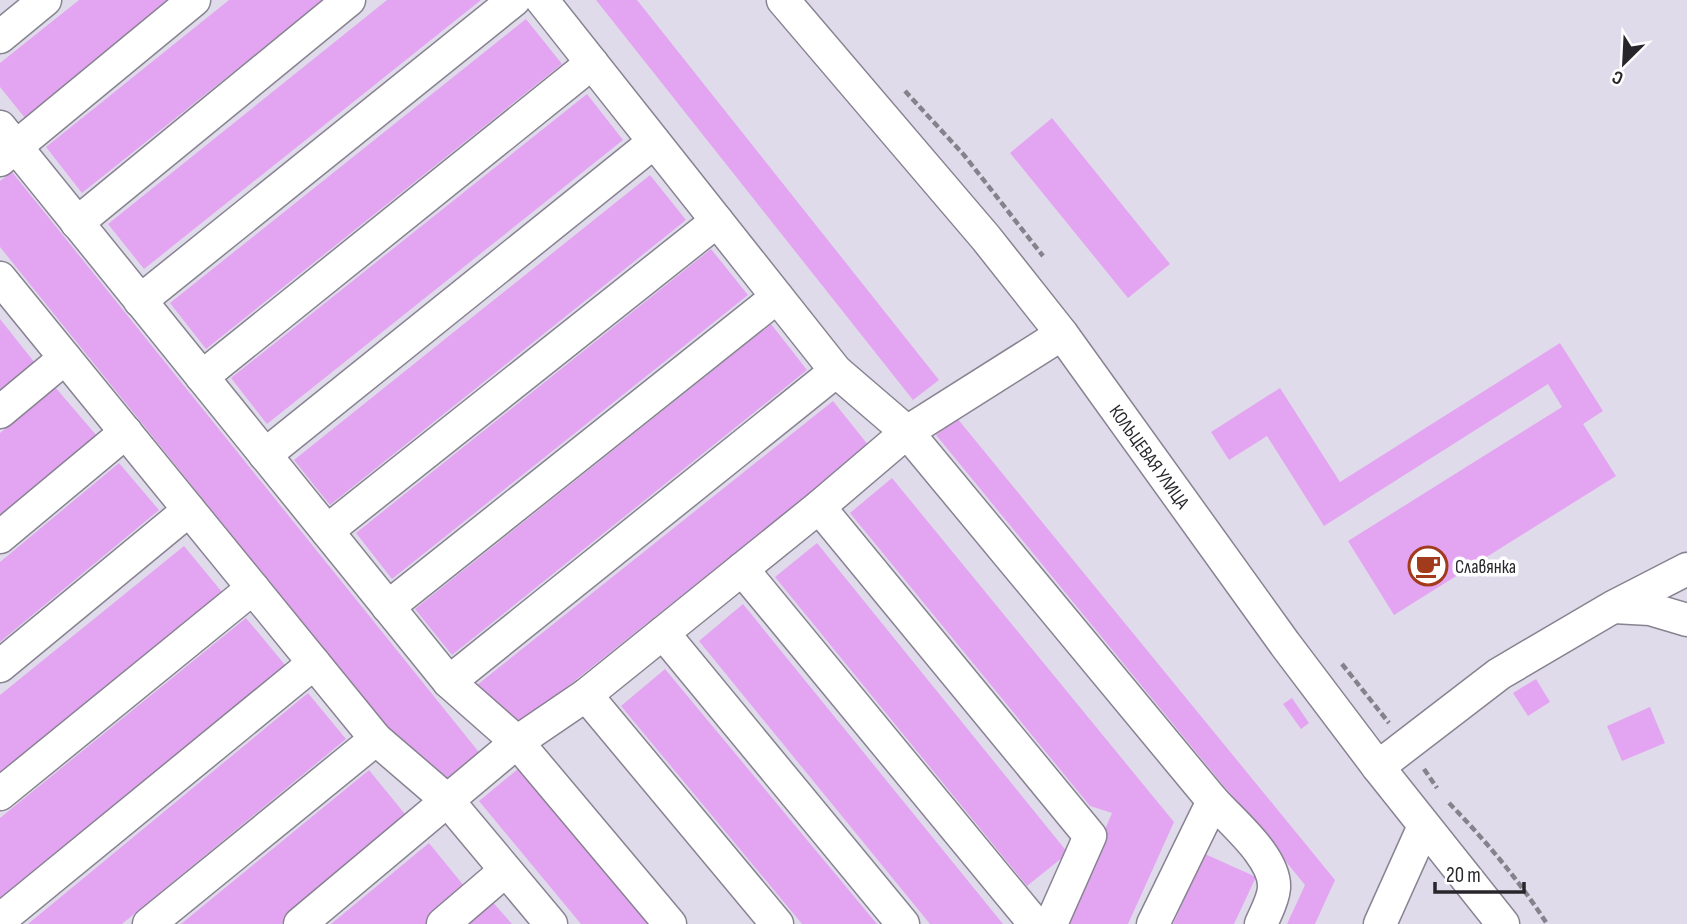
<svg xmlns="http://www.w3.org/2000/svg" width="1687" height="924" font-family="'Sofia Sans Condensed',sans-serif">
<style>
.building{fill:#e3a5f1}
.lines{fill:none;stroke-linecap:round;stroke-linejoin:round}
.minor-casing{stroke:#878390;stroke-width:35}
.path{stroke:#85828c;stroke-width:4.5;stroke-dasharray:7 3.5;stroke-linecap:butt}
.minor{stroke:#fff;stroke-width:32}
.labels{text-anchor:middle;stroke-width:7;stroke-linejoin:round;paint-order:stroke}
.street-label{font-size:19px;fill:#28262b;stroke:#fff}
.poi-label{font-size:19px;fill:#28262b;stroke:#fff;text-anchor:start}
</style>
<rect width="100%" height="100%" fill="#e0dbea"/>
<path class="building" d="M79,0h94l-148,118 -25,-31v-24z
M229,0h94l-241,193 -36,-46z
M387,0h94l-337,269 -36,-45z
M596,0h41l302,380 -26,20z
M526,19l36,45 -356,285 -36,-46z
M587,94l36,46 -356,284 -36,-46z
M1052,118l118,146 -42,34 -118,-145z
M12,172l470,584 -44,35 -438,-544v-66z
M650,175l36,45 -356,285 -36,-45z
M711,249l37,46 -356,284 -36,-46z
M0,319l35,44 -35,29z
M771,324l36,46 -355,285 -37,-46z
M1560,343l43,68 -20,13 33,52 -222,139 -46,-74 214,-134 -14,-23 -224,142 -57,-90 -38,24 -18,-28 69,-44 60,94z
M55,387l42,49 -97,81v-84z
M833,401l36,45 -356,284 -36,-45z
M957,418l378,462 -20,44h-28l18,-39 -369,-450z
M119,463l40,47 -159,132v-80z
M892,478l282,344 -46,102h-64l48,-111 -22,-7 -240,-293z
M817,543l251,310 -41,33 -252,-309z
M184,546l38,46 -222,181v-78z
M743,604l260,320h-73l-231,-283z
M246,618l40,48 -286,233v-81z
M665,669l212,255h-75l-181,-218z
M1536,679l14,23 -22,14 -15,-23z
M308,693l38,46 -224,185h-94z
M1292,698l17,25 -8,6 -18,-25z
M1650,707l15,36 -43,18 -15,-35z
M524,764l133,160h-76l-102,-123z
M369,770l40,49 -128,105h-100z
M429,843l40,49 -38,32h-100z
M1205,854l51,23 -22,47h-61z
M490,899l22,25h-52z"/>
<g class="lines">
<defs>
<g id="minor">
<path d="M542,0l294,371 71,61 306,369c19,21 63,57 61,87 -1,13 -8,24 -13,36"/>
<path id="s1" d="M783,0l203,238 76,96 223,310 93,123 125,157"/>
<path d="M0,37l45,-37"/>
<path d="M0,127l449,555 68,60 153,182"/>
<path d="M0,160l194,-160"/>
<path d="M77,223l272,-223"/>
<path d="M0,278l376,461 72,62 103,123"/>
<path d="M140,301l374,-301"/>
<path d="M202,377l390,-314"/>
<path d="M0,412l65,-54"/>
<path d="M265,455l389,-313"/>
<path d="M819,507l271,329 -39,88"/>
<path d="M327,531l390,-310"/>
<path d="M0,537l126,-105"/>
<path d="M742,569l293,355"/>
<path d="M388,607l389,-310"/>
<path d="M1614,607l36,2 37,11"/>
<path d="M663,633l240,291"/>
<path d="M0,666l189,-156"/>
<path d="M449,682l387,-311"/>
<path d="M586,695l191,229"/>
<path d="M1378,767l121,-93 114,-67 74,-38"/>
<path d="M0,794l253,-206"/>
<path d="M0,920l314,-257"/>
<path d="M149,924l227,-185"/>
<path d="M300,924l217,-182 69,-47 233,-188 88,-75 155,-98"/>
<path d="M443,924l62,-53"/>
<path d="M1153,924l60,-123"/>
<path d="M1380,924l44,-98"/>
</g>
</defs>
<use href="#minor" class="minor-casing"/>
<path class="path" d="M905,91l59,64 79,101
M1342,664l47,59
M1424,769l13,19
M1449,803c36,37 70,77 98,121"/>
<use href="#minor" class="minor"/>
</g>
<defs>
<symbol id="cafe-ring" viewBox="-11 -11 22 22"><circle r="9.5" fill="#fff" stroke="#a23b1c" stroke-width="1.5"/><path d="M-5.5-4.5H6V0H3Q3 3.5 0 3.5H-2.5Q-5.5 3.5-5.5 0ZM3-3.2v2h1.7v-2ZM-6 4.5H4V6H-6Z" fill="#a23b1c"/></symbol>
</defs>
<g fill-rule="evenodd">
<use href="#cafe-ring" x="1406" y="544" width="44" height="44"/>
</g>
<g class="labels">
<g class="street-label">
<text dy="7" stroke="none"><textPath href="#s1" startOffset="586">КОЛЬЦЕВАЯ УЛИЦА</textPath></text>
</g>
<g class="poi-label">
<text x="1455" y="573">Славянка</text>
</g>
</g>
<g transform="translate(1624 63) rotate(204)" stroke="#ffffff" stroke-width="5" paint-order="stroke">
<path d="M0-5L12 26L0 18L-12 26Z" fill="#28262b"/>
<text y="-10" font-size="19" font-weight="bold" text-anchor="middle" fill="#28262b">С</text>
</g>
<path d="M1435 882v10h89v-10" fill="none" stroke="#28262b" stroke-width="3.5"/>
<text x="1446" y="882" font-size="21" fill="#28262b" stroke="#ffffff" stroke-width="5" paint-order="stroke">20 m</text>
</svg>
